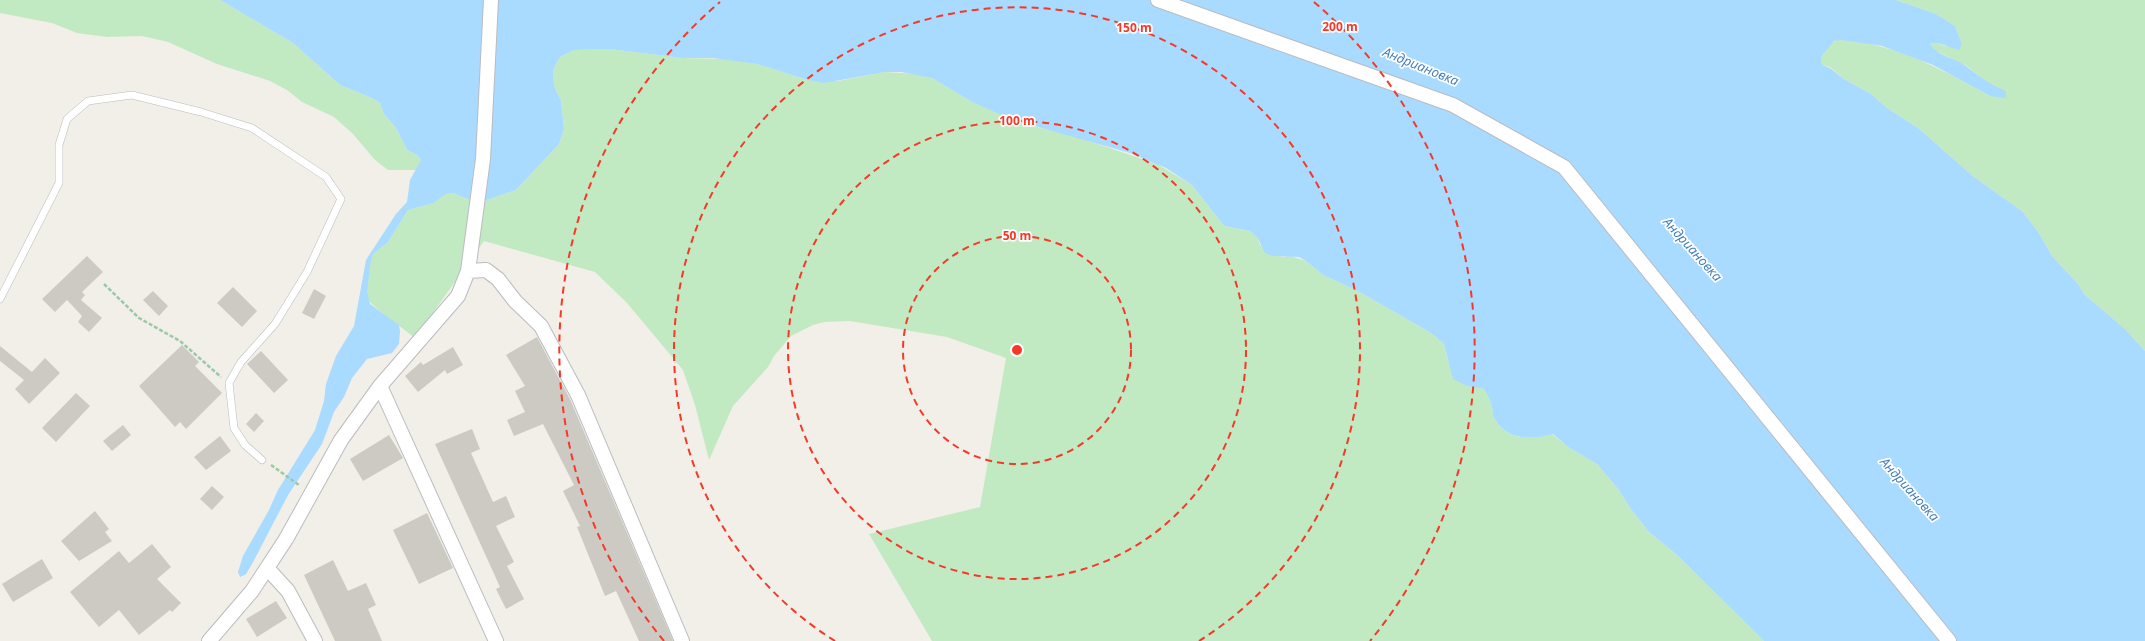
<svg xmlns="http://www.w3.org/2000/svg" width="2145" height="641" font-family="'Open Sans',sans-serif">
<style>
.green{fill:#c2eac2}
.water{fill:#a9daff}
.building{fill:#cdcac4}
.lines{fill:none;stroke-linecap:round;stroke-linejoin:round}
.lane-casing{stroke:#b9bcc1;stroke-width:8}
.street-casing{stroke:#b9bcc1;stroke-width:16}
.path{stroke:#99c9a7;stroke-width:2.5;stroke-dasharray:4 2;stroke-linecap:butt}
.lane{stroke:#fff;stroke-width:7}
.street{stroke:#fff;stroke-width:14}
.ring{fill:none;stroke:#f73727;stroke-width:2;stroke-dasharray:7 5}
.labels{text-anchor:middle;stroke-width:3.5;stroke-linejoin:round;paint-order:stroke}
.water-label{font-size:13px;font-style:italic;fill:#3b79bb;stroke:#fff}
.centre{fill:#f73727;stroke:#fff;stroke-width:2}
.ring-label{font-size:12px;text-anchor:middle;font-weight:bold;fill:#f73727;stroke:#fff;stroke-width:3.5;stroke-linejoin:round;paint-order:stroke}
</style>
<rect width="100%" height="100%" fill="#f1efe7"/>
<path class="green" d="M0,0h220l73,43 47,42 32,13 8,5 4,11 12,14 11,22 10,5 4,5 -5,10h-28l-13,-10 -22,-26 -19,-17 -32,-15 -15,-12 -17,-9 -53,-17 -49,-22 -26,-6 -35,1 -30,-4 -25,-10 -52,-10z
M1896,0h249v351l-19,-21 -42,-36 -6,-10 -26,-28 -13,-23 -17,-22 -48,-34 -56,-49 -31,-20 -16,-14 -27,-15 -14,-12 -8,-2 -1,-8c4,-4 9,-14 14,-16 6,-3 14,0 21,1 49,6 92,31 134,54l-1,-12 -22,-18 -33,-16 -4,-7h8l7,3 17,-2 -7,-18 -9,-6 -12,-7z
M609,49l74,9 44,1 30,5 51,16 30,1 47,-9 32,2 15,4 40,24 56,23 43,10 86,29 35,21 32,41 26,5 7,6 3,8 22,12 8,-1 16,5 17,14 35,16 73,42 13,11 4,16 19,26 17,3c2,4 5,9 7,14 2,5 1,11 3,15 13,23 37,22 58,16l16,13 29,17 22,26 11,18 19,24 28,23 87,86h-832l-63,-107 111,-27 26,-149 -59,-21 -97,-16 -26,1 -11,3 -22,11 -17,20 -6,11 -35,39 -24,54 -14,-55 -12,-35 -56,-67 -32,-31 -111,-31 -69,97c-8,-7 -47,-34 -48,-40 -2,-11 2,-27 4,-38l2,-6 15,-12 20,-32 24,-7 14,-9 7,-1 25,10 38,-13 43,-46 5,-15 -3,-28 -7,-15 -1,-16 7,-13 14,-7z"/>
<path class="water" d="M220,0h1676l38,13 12,7 9,6 7,18 -3,6 -21,-7h-8c7,14 25,14 36,23 16,12 21,17 40,25v7l-16,-2 -57,-31 -51,-19 -41,-6 -7,1 -13,16 1,8 8,3 14,11 27,15 16,14 31,20 56,49 48,34 17,22 13,23 26,28 6,10 42,36 19,21v290h-381l-87,-86 -28,-23 -19,-24 -11,-18 -22,-26 -29,-17 -15,-13c-22,6 -46,7 -59,-16 -2,-4 -1,-10 -3,-15 -2,-5 -5,-10 -7,-14l-17,-3 -14,-7 -9,-35 -13,-11 -73,-42 -35,-16 -17,-14 -7,-4 -26,-1 -8,-3 -8,-16 -7,-6 -26,-5 -32,-41 -26,-17 -36,-15 -117,-33 -41,-18 -40,-24 -31,-6h-16l-61,11 -16,-3 -51,-16 -44,-6h-30l-74,-9 -35,1 -14,7 -7,13 1,16 7,15 3,28 -5,15 -43,46 -38,13 -25,-10 -7,1 -13,9 -25,7 -20,32 -15,12 -3,12 -3,26 3,12 29,21 1,6 -1,13 -7,9 -25,6 -15,19 -8,19 -10,15 -12,32 -34,51 -36,69 -6,10 -6,3 -2,-5 5,-16 26,-46 9,-20 37,-60 9,-29 2,-17 10,-28 18,-30 12,-66 30,-46 11,-12 3,-22 11,-20 -4,-5 -10,-5 -11,-22 -12,-14 -4,-11 -8,-5 -32,-13 -47,-42z"/>
<path class="building" d="M87,256l16,16 -21,20 3,3 -4,5 21,18 -13,14 -11,-10 4,-6 -15,-16 -12,12 -13,-13z
M233,287l24,24 -15,16 -25,-24z
M314,289l12,7 -12,23 -12,-6z
M153,291l15,15 -9,10 -16,-16z
M537,337l33,62 103,242h-34l-23,-50 -11,5 -28,-69 3,-1 -17,-35 11,-6 -31,-61 -29,12 -7,-16 18,-8 -10,-21 10,-5 -19,-31z
M182,345l17,17 -4,4 27,27 -36,36 -6,-7 -5,5 -36,-41z
M0,346l32,26 13,-14 15,15 -31,31 -14,-15 9,-9 -24,-19z
M453,347l10,18 -16,9 -2,-4 -27,22 -13,-16 16,-14 2,3z
M261,351l27,29 -14,13 -27,-29z
M76,393l14,13 -34,36 -14,-14z
M256,413l8,8 -10,11 -8,-8z
M123,425l8,10 -19,16 -9,-10z
M472,429l8,20 -9,4 22,49 13,-6 9,21 -19,9 18,36 -7,4 17,33 -18,10 -10,-20 4,-2 -65,-143z
M389,435l14,23 -40,23 -13,-22z
M220,436l11,15 -25,19 -12,-13z
M212,486l12,11 -12,13 -12,-11z
M95,511l14,18 -4,3 7,9 -33,20 -18,-20z
M427,513l26,55 -34,16 -26,-54z
M152,544l19,23 -14,12 24,24 -9,9 -2,-2 -31,25 -20,-25 -20,17 -29,-35 49,-41 10,12z
M42,559l11,19 -40,24 -11,-18z
M333,560l15,31 18,-8 10,22 -8,4 14,32h-47l-31,-66z
M276,601l11,17 -30,19 -11,-18z"/>
<g class="lines">
<defs>
<path id="lane" d="M0,299l59,-116v-38l8,-26 21,-18 44,-6 69,17 51,16 74,49 15,22 -34,73 -32,52 -34,38 -12,21 5,45 11,17 17,15"/>
<path id="street" d="M1158,0l295,105 111,62 385,474
M468,271l15,-112 8,-159
M380,386l116,255
M267,568l21,23 27,50
M209,641l43,-50 15,-23 19,-29 55,-99 39,-54 78,-90 10,-25 18,-1 12,9 17,22 26,25 37,69 104,246"/>
</defs>
<use href="#lane" class="lane-casing"/>
<use href="#street" class="street-casing"/>
<path class="path" d="M104,284l35,34 41,23 41,36
M271,465l28,20"/>
<use href="#lane" class="lane"/>
<use href="#street" class="street"/>
</g>
<g class="ring">
<circle cx="1017" cy="350" r="114"/>
<circle cx="1017" cy="350" r="229"/>
<path d="M835 641A343 343 0 1 1 1199 641"/>
<path d="M664 641A457 457 0 0 1 720 2M1314 2A457 457 0 0 1 1370 641"/>
</g>
<g class="labels">
<g class="water-label">
<text transform="translate(1421 66) rotate(22)" y="5">Андриановка</text>
<text transform="translate(1693 249) rotate(48)" y="5">Андриановка</text>
<text transform="translate(1910 489) rotate(48)" y="5">Андриановка</text>
</g>
</g>
<circle cx="1017" cy="350" r="6" class="centre"/>
<g class="ring-label">
<text x="1340" y="31">200 m</text>
<text x="1134" y="32">150 m</text>
<text x="1017" y="125">100 m</text>
<text x="1017" y="240">50 m</text>
</g>
</svg>
